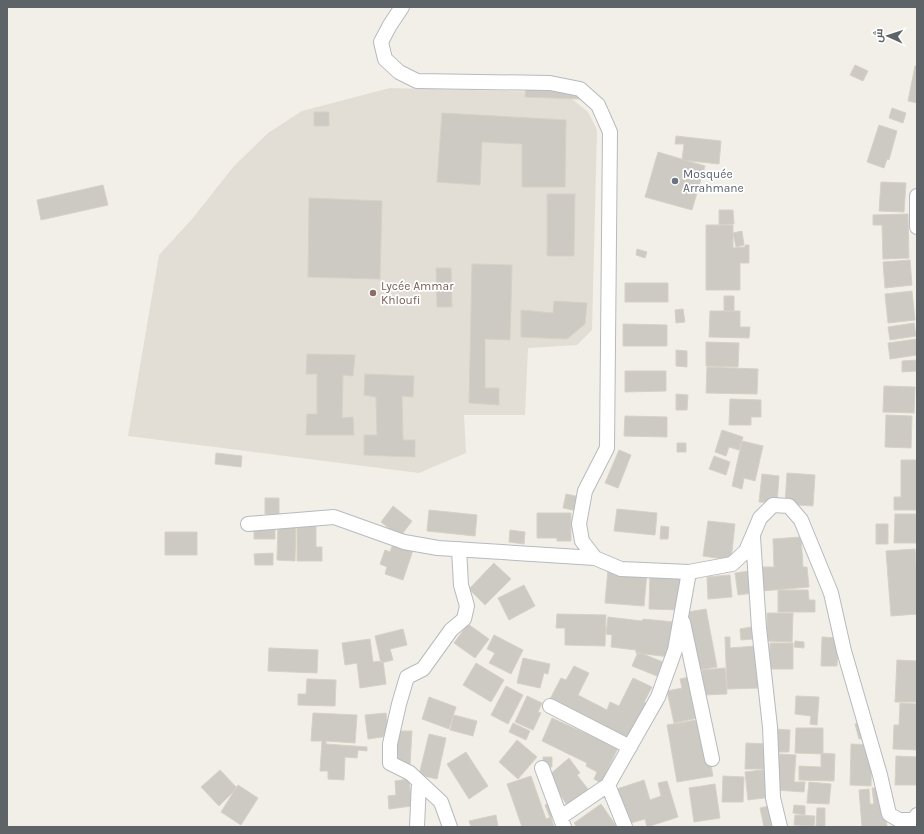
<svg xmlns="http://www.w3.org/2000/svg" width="924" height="834" font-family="Karla,Cairo,sans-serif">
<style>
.education{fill:#e2ded5}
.building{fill:#cdcac4;stroke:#d7d1c5}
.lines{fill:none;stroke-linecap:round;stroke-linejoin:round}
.minor-casing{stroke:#b7babe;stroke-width:16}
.minor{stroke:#fff;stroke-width:14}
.worship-dot{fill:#6b7280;stroke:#fff;stroke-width:1.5}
.education-dot{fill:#8d6e63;stroke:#fff;stroke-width:1.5}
.labels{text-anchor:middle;stroke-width:3.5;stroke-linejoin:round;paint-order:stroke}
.worship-label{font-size:12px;fill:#5b616d;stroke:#fff;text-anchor:start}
.education-label{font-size:12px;fill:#785e54;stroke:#fff;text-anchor:start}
</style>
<rect width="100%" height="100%" fill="#f1efe7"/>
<path class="education" d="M390,88l161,4 21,7 16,13 9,18 -5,200 -15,15 -49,3 -3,67h-61l2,38 -47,20 -291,-37 31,-181 33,-36 42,-53 34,-33 34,-22z"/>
<path class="building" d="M855,65l13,6 -5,10 -13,-6z
M915,66h2v37l-9,-2z
M526,84l54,1v14l-55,-2z
M892,108l14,5 -3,10 -14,-5z
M314,112h15v14h-15z
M442,113l124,7 -1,67h-43v-43l-40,-2 -2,43 -43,-3z
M879,125l18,6 -8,29 -2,-1 -3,9 -17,-6z
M676,136l45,5 -2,23 -37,-4 2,-16h-9z
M658,152l47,14 -13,44 -47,-13z
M881,182l25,1 -2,29 -25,-1z
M103,185l5,20 -67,15 -4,-20z
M547,194h28l-1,62h-27z
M309,198l73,3 -2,78 -72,-2z
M719,210h14l1,14 -15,1z
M908,214l1,44 -26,1 -1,-34h-9v-10z
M706,225h27v23l12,-1v-2h4v18h-9v27h-34z
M742,231l2,14 -8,2 -3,-14z
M637,249l10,3 -2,6 -9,-3z
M910,260l2,25 -27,3 -2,-26z
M472,264l40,1 -2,75 -25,-1v49h14v17l-30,-2z
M436,268h15l1,39h-15z
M625,283h43v19h-43z
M912,291l3,29 -27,3 -3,-29z
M724,296h10v15h-10z
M554,301l33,2 -2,21 -18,15 -46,-2v-27l32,3z
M683,309l2,13 -9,1 -1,-13z
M710,311h30v16h10l-1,11 -40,-1z
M914,323l2,13 -26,4 -2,-13z
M623,324l44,1v21h-44z
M917,339v16l-27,4 -2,-16z
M706,342l33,1 -1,24 -32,-1z
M676,350l11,1v16l-11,-1z
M307,354l48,1 -2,21 -10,-1 -1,43 11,-1 1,18h-48l1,-21h10v-40h-11z
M917,360v11l-15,1v-11z
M707,367l51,2 -1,25 -51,-1z
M625,371h41v20l-41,1z
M365,374l49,2 -1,21 -11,-1 1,44h12v17l-51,-2v-20h13l-1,-38 -12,-2z
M884,386l31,1 -1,26 -31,-1z
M676,394l12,1 -1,15h-11z
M730,399l31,1v17h-10v8h-22z
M886,415l26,1 -1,32 -26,-1z
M625,416l42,1v20l-43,-1z
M722,430l21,7 -4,13 -10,-3 -3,9 -11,-4z
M742,441l21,5 -8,35 -11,-3 -2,11 -10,-3z
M677,443h9v9h-9z
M619,450l12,5 -13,33 -13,-5z
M216,453l26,3 -1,11 -26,-3z
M714,456l16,6 -4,13 -17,-6z
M901,460h16v50h-23v-13h7z
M787,473l28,2 -2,31 -28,-2z
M762,474l17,2 -2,27 -18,-1z
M566,494l14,3 -3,14 -14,-3z
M265,498h14v16h-14z
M393,506l19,15 -12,16 -19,-15z
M617,509l40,4 -2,22 -41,-4z
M429,510l48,5 -2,21 -48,-5z
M537,513h34v28h-14v-3h-20z
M895,514h22v29h-23z
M708,521l27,3 -4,36 -28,-4z
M278,523l18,1 -1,37 -18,-1z
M876,524h12v20h-12z
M254,525h21v14h-21z
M297,525l19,1v21h6v14h-25z
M661,526l8,1 -1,12h-8z
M510,530l15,2 -1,12 -15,-2z
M165,532h32v23h-32z
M801,537l2,30h4l2,20 -47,4 -2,-24h14l-1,-28z
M394,541l20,6 -11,33 -18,-6 2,-7 -7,-3 5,-14 5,2z
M915,549l2,30v35l-26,2 -5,-65z
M273,553v12h-18l-1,-11z
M494,563l17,16 -26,26 -16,-16z
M608,569l39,3 -3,34 -39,-3z
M749,571l4,22 -15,2 -3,-22z
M650,573l31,1 -1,36 -31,-1z
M730,575l2,22 -24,2 -1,-22z
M524,585l11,21 -26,14 -11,-22z
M778,590h30l1,10h6v12h-37z
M706,609l11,58 -18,3 -11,-58z
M767,613h26l-1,29 -25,-1z
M557,614l49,1 -1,31 -40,-1v-17h-9z
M608,617l34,4 1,-2 31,3 -4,35 -34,-4v-3l-25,-3 1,-12 -6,-1z
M468,624l21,15 -14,19 -21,-15z
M751,627l2,12 -12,1 -1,-11z
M403,629l4,16 -17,4 3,11 -12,3 -6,-27z
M494,635l29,15 -12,24 -22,-11 6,-10 -8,-4z
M725,637h5v11l26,-2 2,42 -31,1z
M822,637l16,1 -1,28h-16z
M370,639l3,23 10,-1 3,23 -26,4 -3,-25 -12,2 -3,-22z
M795,641l9,1v6l-10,-1z
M770,643h23v26h-24z
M269,648l49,2 -1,23 -49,-2z
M638,652l25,10 -6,14 -25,-10z
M523,658l27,6 -2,10 -4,-1 -4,15 -23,-5z
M897,660l20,1v41h-22z
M476,663l28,17 -13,22 -28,-17z
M574,666l15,7 -11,22 29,15 3,-8 9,4 14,-28 19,9 -8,15 3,1 -20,38 -78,-40 12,-23 5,2z
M725,668l2,26 -23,1 -2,-25z
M689,677l9,41 -24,5 -7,-32 15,-3 -2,-9z
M307,679l29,1 -1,26 -37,-1v-11h8z
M506,686l17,9 -15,29 -17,-9z
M527,696l15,7 -4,9 3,1 -8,17 -18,-8z
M796,696l23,1 -2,28 -7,-1 1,-8 -16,-2z
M429,697l27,10 -7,22 -27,-10z
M900,703l17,1v46l-24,-1 1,-24h5z
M313,713l44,2 -2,28 -29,-2v3l41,3v4l-9,-1 -1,8 -12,-1 -1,23 -16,-1v-8h-8l2,-30h-11z
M386,713l3,23 -21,3 -3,-24z
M454,715l23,6 -4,15 -23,-6z
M552,718l66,30 -17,35 -7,-4 3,-7 -11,-6 1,-3 -45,-22z
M702,719l11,57 -36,6 -10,-57z
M863,722l4,15 -8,2 -4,-15z
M513,723l17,8 -4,9 -17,-8z
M796,728h27v26l-28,-1z
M776,729l14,1 -1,22h-13z
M397,731h15l-2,34h-14z
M429,734l17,4 -9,41 -18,-4z
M517,740l20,17 -19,22 -19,-17z
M746,743l22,1v25h-23z
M851,744l21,1 -1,41 -21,-1z
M466,752l22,34 -19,13 -22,-35z
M821,753l14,1 -1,27 -35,-1v-14l22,1z
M779,754l17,1 -2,27h11l-1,10 -28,-2z
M896,756l21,1v28h-22z
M543,757h9v10h-9z
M569,758l11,15 -3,2 14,18 -22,15 -21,-32z
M769,769l3,28 -24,3 -3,-28z
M220,770l17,18 -18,18 -18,-19z
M531,776l15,43 5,-2 3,10h-32l-15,-43z
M723,776l21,1 -1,25h-21z
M409,779l3,27 -23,3 -1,-13 8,-1 -1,-14z
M644,780l6,20 11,-4 -3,-13 9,-2 11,36 -31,10 -2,-8 -18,5 -10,-35z
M809,782l22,2 -2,20 -22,-1z
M715,784l5,34 -26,4 -5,-34z
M238,785l20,13 -17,27 -20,-13z
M872,788h11l4,39h-25l-3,-37 10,-1 1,15h4z
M552,802l5,13 -7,3 -5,-13z
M601,804l16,23h-40l-3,-4z
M774,805l5,22h-15l-4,-19z
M794,805l11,1v9l-12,-2z
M817,808h8v19h7h-16z
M496,815l2,12h-27l-2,-6z
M795,815l20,1 -1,10 -20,-1z"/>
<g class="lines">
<defs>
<path id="minor" d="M402,7l-12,18 -9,17 4,17 14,13 18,9 133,2 30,6 18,16 12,27 -3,316 -22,43 -6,33 3,17 13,17 26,11 68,3 43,-8 14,-13 14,-33 13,-13 16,1 12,14 30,73 13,58 36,124 9,39 10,6h15l3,-5
M917,196v31
M248,524l86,-7 70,25 34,6 157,10
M753,537l6,91 11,99 3,71 7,29
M683,622l29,137
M550,706l80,41
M542,768l22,59
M608,785l17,42
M561,817l47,-32 50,-88 17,-47 14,-78
M417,827l2,-45
M450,827l-9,-25 -31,-29 -20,-10v-19l9,-40 8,-27 16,-8 28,-39 13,-11 3,-13 -6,-21 -2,-36"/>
</defs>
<use href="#minor" class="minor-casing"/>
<use href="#minor" class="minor"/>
</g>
<circle class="worship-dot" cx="675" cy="181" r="4"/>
<circle class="education-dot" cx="373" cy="293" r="4"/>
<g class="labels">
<g class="worship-label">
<text x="683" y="178">Mosquée<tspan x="683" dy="14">Arrahmane</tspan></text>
</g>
<g class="education-label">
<text x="381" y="290">Lycée Ammar<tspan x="381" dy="14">Khloufi</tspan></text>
</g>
</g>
<rect width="924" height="834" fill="none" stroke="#5e6368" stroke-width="16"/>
<g transform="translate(888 36) rotate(273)" stroke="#ffffff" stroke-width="3" paint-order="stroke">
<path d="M0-3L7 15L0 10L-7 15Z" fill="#5e6368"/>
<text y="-6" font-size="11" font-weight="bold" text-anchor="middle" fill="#5e6368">ش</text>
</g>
</svg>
